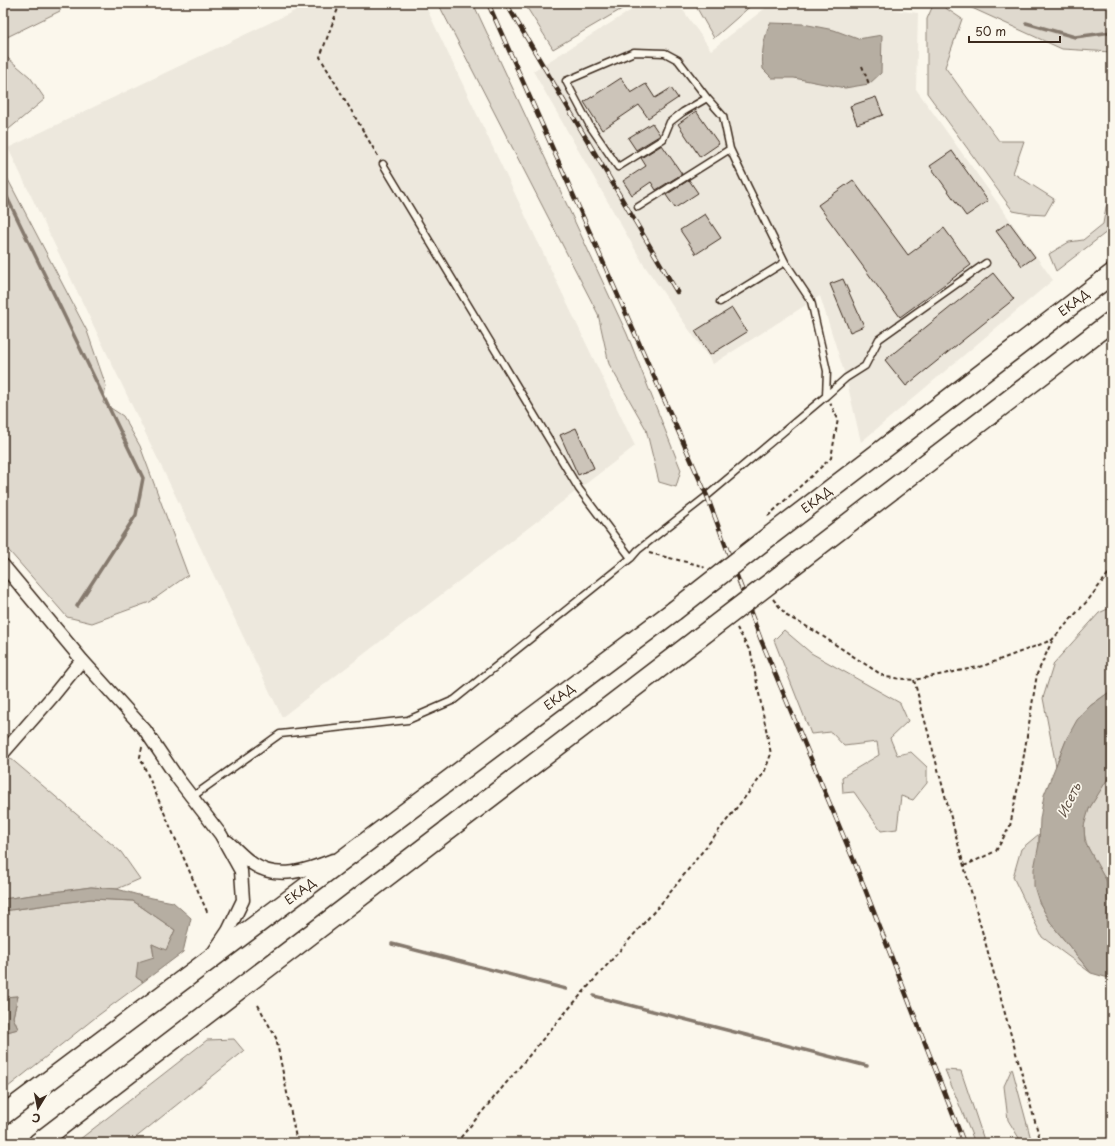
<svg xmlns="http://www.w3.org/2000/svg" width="1115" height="1146" font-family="'Playpen Sans',sans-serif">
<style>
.built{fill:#ede8dd}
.green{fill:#dfd9ce;stroke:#8d8276}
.water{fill:#b6aea2;stroke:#85796d}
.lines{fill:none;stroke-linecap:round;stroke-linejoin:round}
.stream{stroke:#85796d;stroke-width:3.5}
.building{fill:#ccc4b9;stroke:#3b2a1e}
.service-casing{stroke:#3b2a1e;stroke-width:9}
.minor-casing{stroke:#3b2a1e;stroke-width:15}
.trunk-casing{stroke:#3b2a1e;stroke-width:22}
.path{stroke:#3b2a1e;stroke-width:2;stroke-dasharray:4 3;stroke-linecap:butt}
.service{stroke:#fbf7ec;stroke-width:6}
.minor{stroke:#fbf7ec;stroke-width:12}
.trunk{stroke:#fbf7ec;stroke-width:19}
.rail-casing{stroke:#3b2a1e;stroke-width:4.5}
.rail{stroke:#fbf7ec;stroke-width:3;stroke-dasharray:9;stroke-linecap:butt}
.trunk-bridge-casing{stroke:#3b2a1e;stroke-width:22;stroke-linecap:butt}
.trunk-bridge{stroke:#fbf7ec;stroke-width:19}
.labels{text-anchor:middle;stroke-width:3.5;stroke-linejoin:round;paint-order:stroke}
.street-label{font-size:12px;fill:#3b2a1e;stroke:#fbf7ec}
.water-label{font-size:13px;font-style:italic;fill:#605246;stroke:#fbf7ec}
</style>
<rect width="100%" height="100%" fill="#fbf7ec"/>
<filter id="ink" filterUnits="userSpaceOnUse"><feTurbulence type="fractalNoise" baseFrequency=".025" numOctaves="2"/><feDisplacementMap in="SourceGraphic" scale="8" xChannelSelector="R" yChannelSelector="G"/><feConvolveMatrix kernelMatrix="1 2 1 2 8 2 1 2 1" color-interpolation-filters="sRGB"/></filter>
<g filter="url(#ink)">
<path class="built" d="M311,3h113l211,443 -353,271 -274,-569z
M643,3h35l33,47 61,-47h66l80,10 -2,76 137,191 -192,162 -15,-64 -26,-82 -107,68 -69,-99 -111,-194z"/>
<path class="green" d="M3,3h58l-1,8 -57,28z
M438,3h35l154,331 54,136 -5,17 -17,-5 -13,-53 -37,-65 -11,-50z
M524,3h108l-79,46z
M694,3h60l-40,35z
M934,3h4l24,16 -17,48 54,74h25l-11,32 41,26 -9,16 -16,-1 -16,-3 -86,-118v-74z
M961,3h151v49l-50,-3z
M3,54l27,23 15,22 -42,35z
M3,170l84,161 19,55 -3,17 20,13 17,30 48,129 -38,27 -58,21 -25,-6 -64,-73z
M1112,195v33l-56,43 -7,-17 20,-12 14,-2 20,-16 3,-17z
M1112,607v83l-22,16 -23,32 -11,28 -13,-68 11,-35 45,-50z
M784,630l27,23 89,50 8,18 -18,17 7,17 14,-3 16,15v16l-14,17 -12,-4 -4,33 -16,2 -27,-39 -11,1 -1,-16 37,-22 -2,-13 -33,4 -13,-14 -20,2 -37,-94z
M3,752l118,100 19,27 -23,10 -26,-2 -88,12z
M1112,772v117c-11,-16 -29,-42 -28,-62 1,-17 18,-41 28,-55z
M1039,834v68l13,23 39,48 -49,-36 -29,-60 8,-28z
M91,899l42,2 42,29 -9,21 -14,-7 2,13 -18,20 7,5 -47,35 -93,74v-58l15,-4 -5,-12 5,-21 -15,1v-86z
M234,1039l10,12 -115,92h-54l132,-103z
M1012,1068l20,75h-10l-14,-23 -4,-34z
M945,1070l16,1 24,72h-10z"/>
<path class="water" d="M770,23l33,1 31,6 24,9 24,-4 -1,38 -12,11 -24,4 -51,-10h-22l-9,-9c-2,-17 1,-30 7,-46z
M1112,690v82l-23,37 -5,17 1,16 18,33 9,14v89l-7,-1 -14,-4 -39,-48 -13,-23 -5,-16v-17l5,-25 1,-25 4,-24 23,-57 10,-18 13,-14z
M91,887l26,2 25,7 31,6 18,16 -8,34 -40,30 -7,-5 2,-15 16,-5 -2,-13 14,6 9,-20 -42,-29 -42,-2 -88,12v-12z
M18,996l-5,21 5,12 -15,4v-36z"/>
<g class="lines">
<path class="stream" d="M1026,23l49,14 37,-5
M3,189l140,289 -7,37 -59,91
M392,944l174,45
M594,996l273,70"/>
</g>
<path class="building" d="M621,78l10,15 15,-9 9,14 16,-10 7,10 -30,20 -9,-13 -37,25 -18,-28z
M876,97l7,18 -26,9 -7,-18z
M696,111l23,33 -19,13 -22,-33z
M652,123l8,12 -1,1 -23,14 -8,-12z
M662,145l20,29 -26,16 -5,-8 -19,13 -9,-14 23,-15 -5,-8z
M952,151l36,50 -22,15 -36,-50z
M689,180l9,13 -23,15 -9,-13z
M853,180l55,75 36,-27 27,37 -71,52 -82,-112z
M705,214l16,24 -25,16 -16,-24z
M1009,222l26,35 -13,9 -26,-35z
M993,273l21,26 -108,87 -21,-26z
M843,279l21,47 -14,6 -20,-48z
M732,308l15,24 -37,23 -15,-24z
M576,428l18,40 -16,7 -18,-40z"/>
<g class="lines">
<defs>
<path id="service" d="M383,164l196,325 52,69
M638,207l92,-58
M720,302l65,-40
M826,396l20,-18 19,-12 14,-27 107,-76
M192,797l88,-63 128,-14 46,-20 177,-142 7,-8 69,-54 119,-100 1,-25 -16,-70 -26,-39 -37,-75 -18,-38 -7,-33 -16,-18 -29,-38 -13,-7 -31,-1 -68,29 24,45 28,41 45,-28 7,-17 13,-10 24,-14"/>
<path id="minor" d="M3,565l79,95 63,70 33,49 43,56 20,36 2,29 -15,31 -13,19
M3,753l49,-56 30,-37
M228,842c8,7 16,16 25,22 25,17 55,6 80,-4"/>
<g id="trunk">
<path id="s1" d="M762,542l350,-268"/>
<path d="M782,574l330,-253"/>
<path id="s2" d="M3,1115l671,-504"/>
<path d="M38,1143l658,-503"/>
</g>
</defs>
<use href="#service" class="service-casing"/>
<use href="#minor" class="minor-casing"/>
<use href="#trunk" class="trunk-casing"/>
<path class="path" d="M340,3l-20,54 59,101
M862,66l7,18
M768,516l63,-58 7,-39 -8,-16
M649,553l54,13 1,2
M773,599l14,17 26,14 72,47 29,3
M142,747l-2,10 68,157
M964,866l32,-15 14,-25 12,-59 15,-93 15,-33
M258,1005l18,33 21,105
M456,1143l102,-122 107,-122 99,-126 7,-19 -20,-101 -14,-25
M1041,1143l-77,-277 -50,-186 69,-14 69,-26 37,-41 23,-30"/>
<use href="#service" class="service"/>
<use href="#minor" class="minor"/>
<use href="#trunk" class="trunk"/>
<defs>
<path id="rail" d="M488,3l219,493 54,144 95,226 108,277
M506,3l171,289"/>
</defs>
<use href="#rail" class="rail-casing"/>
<use href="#rail" class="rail"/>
<defs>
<path id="trunk-bridge" d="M674,611l88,-69
M696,640l86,-66"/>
</defs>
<use href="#trunk-bridge" class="trunk-bridge-casing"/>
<use href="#trunk-bridge" class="trunk-bridge"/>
</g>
</g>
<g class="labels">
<g class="street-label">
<text dy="4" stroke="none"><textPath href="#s1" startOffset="393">ЕКАД</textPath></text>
<text dy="4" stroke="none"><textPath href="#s1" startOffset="69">ЕКАД</textPath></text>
<text dy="4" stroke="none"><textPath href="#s2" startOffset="696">ЕКАД</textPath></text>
<text dy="4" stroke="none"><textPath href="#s2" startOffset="372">ЕКАД</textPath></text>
</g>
<g class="water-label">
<text transform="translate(1069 800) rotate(-64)" y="5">Исеть</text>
</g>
</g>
<rect width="1115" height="1146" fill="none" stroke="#fbf7ec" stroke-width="16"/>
<rect x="8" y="8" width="1099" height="1130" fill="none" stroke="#3b2a1e" stroke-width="1.5" filter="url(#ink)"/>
<g transform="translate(38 1108) rotate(190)" stroke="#fbf7ec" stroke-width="3" paint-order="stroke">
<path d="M0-3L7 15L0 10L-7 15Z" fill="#3b2a1e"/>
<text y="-6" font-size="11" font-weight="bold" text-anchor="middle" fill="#3b2a1e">С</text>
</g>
<path d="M969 36v6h91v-6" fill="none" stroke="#3b2a1e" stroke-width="2"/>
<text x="975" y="36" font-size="12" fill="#3b2a1e" stroke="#fbf7ec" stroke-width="3" paint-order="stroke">50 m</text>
</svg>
